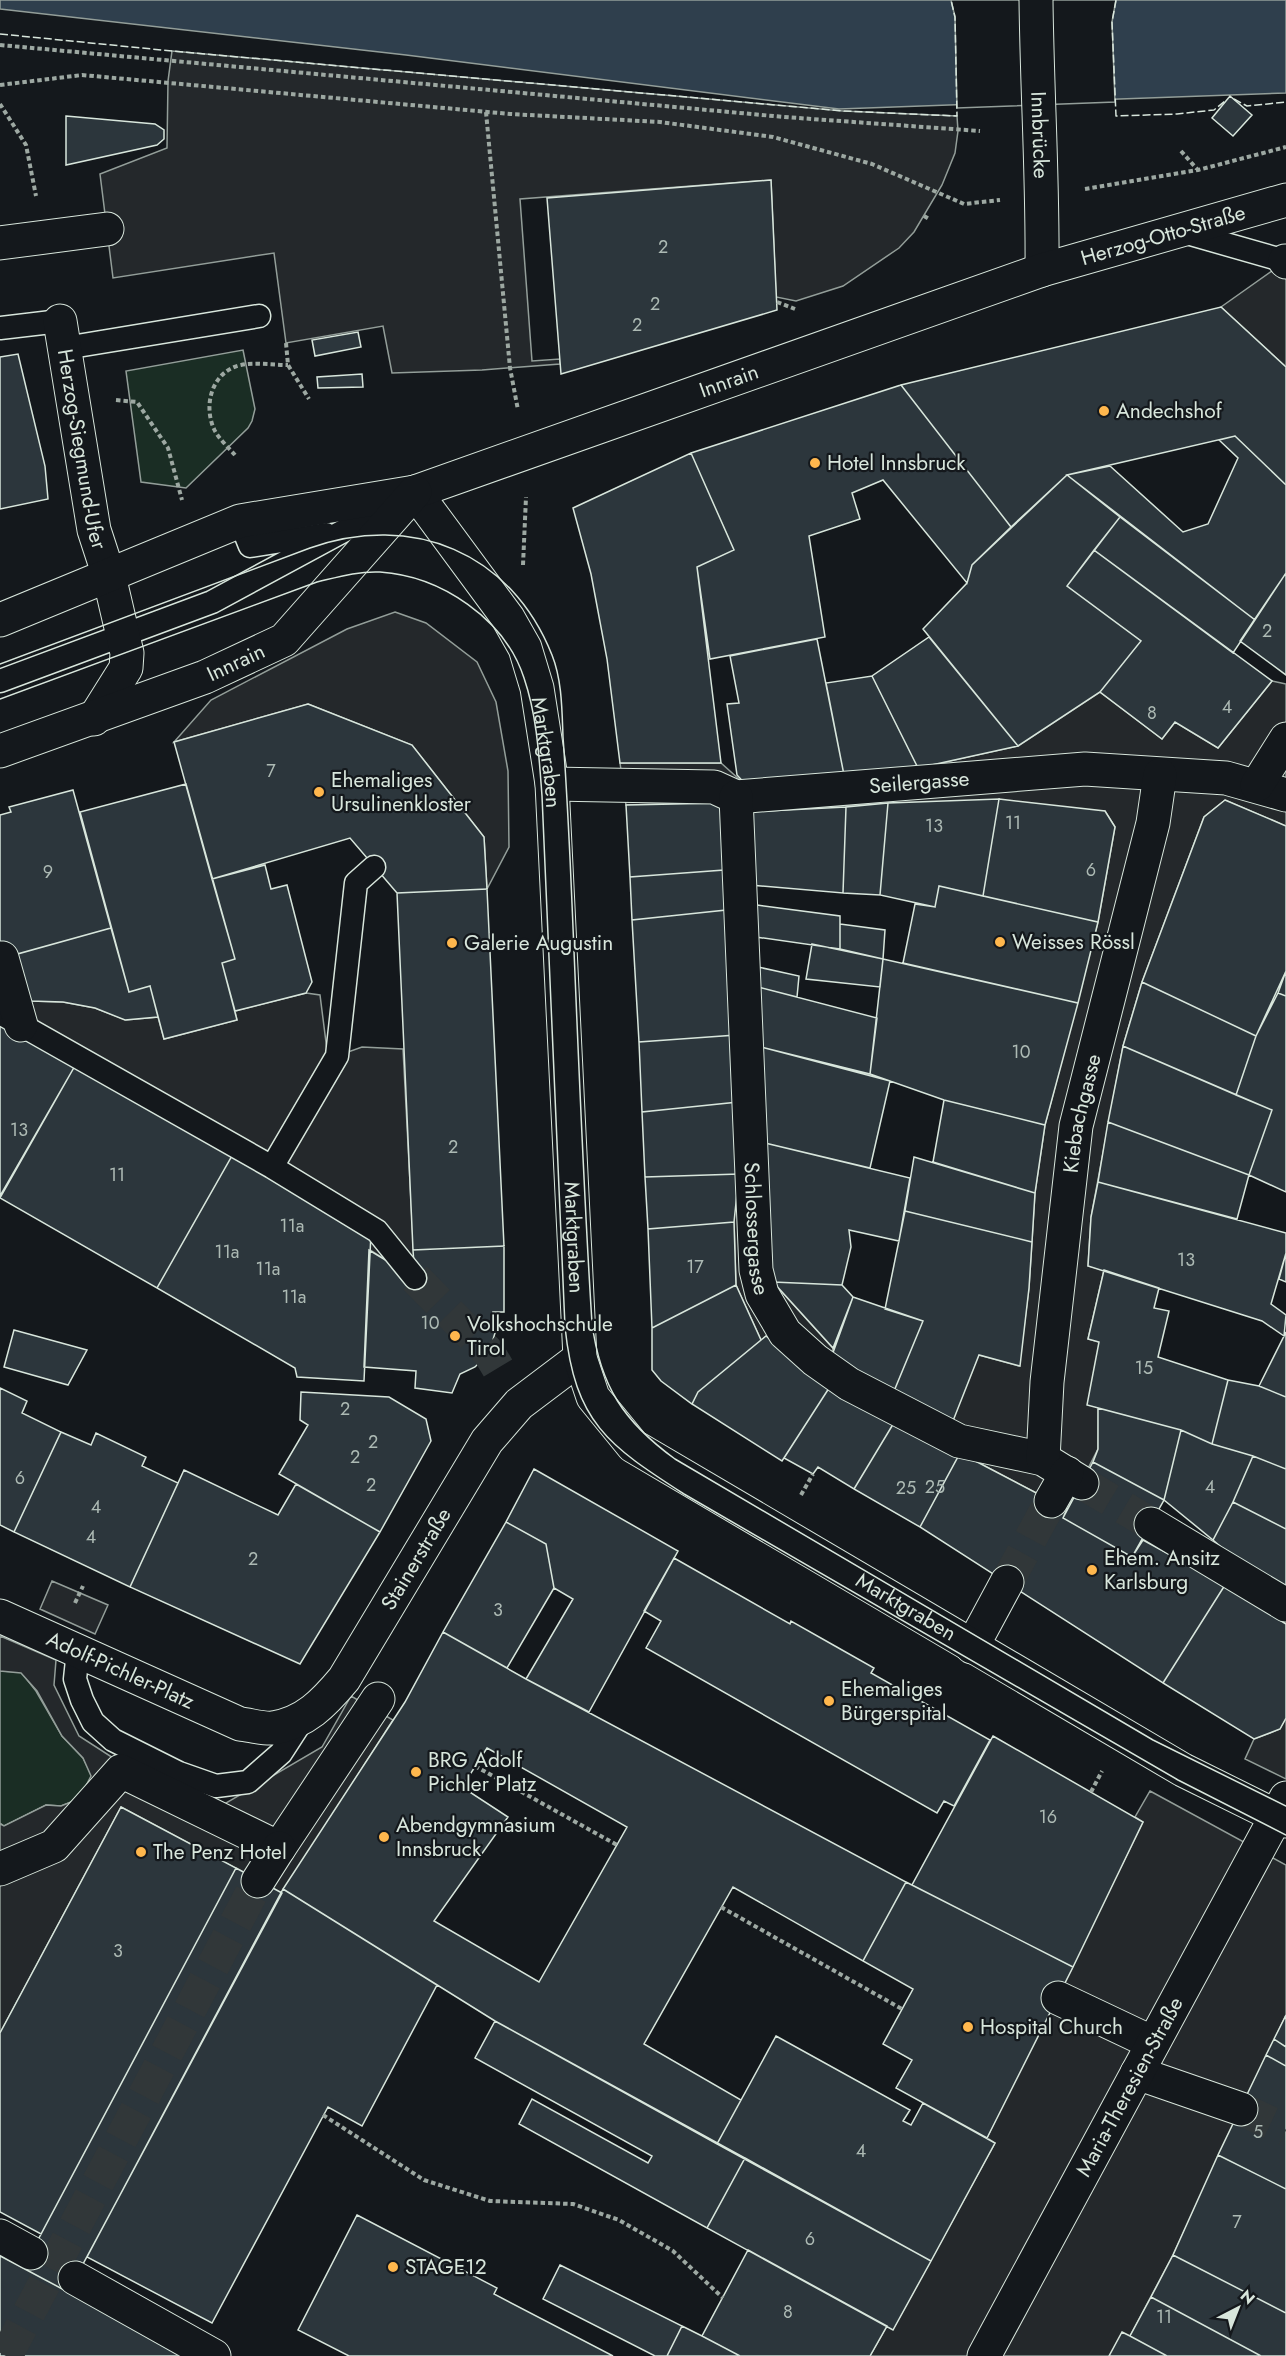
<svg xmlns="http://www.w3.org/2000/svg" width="1286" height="2356" font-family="Jost,sans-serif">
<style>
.green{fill:#1a2d24;stroke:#939e99;stroke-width:1.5}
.parking{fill:#24282b;stroke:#939e99;stroke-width:1.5;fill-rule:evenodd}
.water{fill:#2f3f4d;stroke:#939e99;stroke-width:1.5}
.pier{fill:#14181c;stroke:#939e99;stroke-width:1.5}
.building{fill:#2c363c;stroke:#d8e6dc;stroke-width:1.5;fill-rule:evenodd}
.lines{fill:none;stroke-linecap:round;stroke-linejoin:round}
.pedestrian-tunnel{stroke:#313739;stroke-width:33;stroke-dasharray:33 16;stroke-linecap:butt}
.service-casing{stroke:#d8e6dc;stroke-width:25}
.pedestrian-casing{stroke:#d8e6dc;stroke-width:35}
.minor-casing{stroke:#d8e6dc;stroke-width:35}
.tertiary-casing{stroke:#d8e6dc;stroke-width:35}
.primary-casing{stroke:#d8e6dc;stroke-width:35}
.path{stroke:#9da8a2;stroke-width:4;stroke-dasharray:4.5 3;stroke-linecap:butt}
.service{stroke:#14181c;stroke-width:22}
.pedestrian{stroke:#14181c;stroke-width:33}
.minor{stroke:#14181c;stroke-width:33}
.tertiary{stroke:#14181c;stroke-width:33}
.primary{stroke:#14181c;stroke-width:33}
.tram{stroke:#d8e6dc;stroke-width:1.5}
.fence{stroke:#d8e6dc;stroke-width:1.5;stroke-dasharray:8 3;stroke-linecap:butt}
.poi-dot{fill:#ffb74d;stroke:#14181c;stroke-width:2}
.labels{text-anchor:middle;stroke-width:4.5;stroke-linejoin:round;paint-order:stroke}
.number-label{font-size:18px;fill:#adbab4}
.street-label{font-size:21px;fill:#d8e6dc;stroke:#14181c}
.poi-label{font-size:21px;fill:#d8e6dc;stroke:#14181c;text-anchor:start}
</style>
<rect width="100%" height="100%" fill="#14181c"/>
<path class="green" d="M243,350l12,59 -3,12 -4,7 -62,60 -45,-6 -15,-111z
M0,1671l21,1 15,19 26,45 21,22 9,18 -13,23 -18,7 -15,-1 -42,21 -4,-3z"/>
<path class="parking" d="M172,51l671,60 114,5 1,15 -3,22 -13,32 -28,47 -15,16 -56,38 -47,15 -20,-4 -5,-117 -251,19 12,162 28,-2v5l-78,6 -90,3 -9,-47 -97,17 -12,-90 -161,25 -13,-104 67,-26 1,-67z
M1286,261v106l-65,-60z
M395,612l31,11 51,39 19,40 12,69 1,76 -22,42 -3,-52 -72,-92 -104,-41 -134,38 37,-42 136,-71z
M1272,681l14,3v142l-61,-26 -21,17 -62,165 -19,64 -32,171 -3,49 16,4 -16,69 11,3 -1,107 -31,60 -107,-56 -65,-32 -129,-84 -5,3 -25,-55 -15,-482 -95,2 -6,-42h101l29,26 168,-21 100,-22 82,-54 62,47 13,-17 43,26zM888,803l217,8 10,16 -17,95 -53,203 -10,68 -6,95 -10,78 -40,-11 -149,6 3,-13 -60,-66 -27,-470z
M306,993l14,2 7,55 10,6 25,-9 41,2 12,229 -415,-259 31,-18 32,1 32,6 31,12 32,-3 6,22 73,-19 -2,-9z
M52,1581l56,24 -13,29 -55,-25z
M0,1636l56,24 -2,25 25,51 45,29 97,41 101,-59 29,-51 42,24 -111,173 -161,-86 -121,226v-209l4,2 42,-21 15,1 18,-7 12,-23 -8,-18 -21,-22 -25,-45 -16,-18 -21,-2z
M1286,1718v61l-41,-20 9,-20 26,-10z
M1150,1791l136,74v150l-113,240 -43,81 -21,20h-239l17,-30 6,3 102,-186 -8,-5 5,-11 151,-305 -8,-5z"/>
<path class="water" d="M0,0h1286v93l-447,16 -433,-54 -406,-46z"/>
<path class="pier" d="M951,0h165l-4,22 3,80 -158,6 -2,-91z"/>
<path class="building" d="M1230,96l22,19 -19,21 -21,-18z
M66,116l89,8 9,6v9l-7,6 -91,20z
M771,180l6,130 -216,64 -14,-176z
M1221,307l65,60v118l-51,-49 -168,39 -56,52 -110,-142z
M358,332l3,15 -46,9 -3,-16z
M18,354l27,112 3,33 -48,10v-152z
M362,374l1,13 -45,1 -1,-11z
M901,385l110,142 -39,38 -5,18 -84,-103 -31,13 8,26 -51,17 16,101 -115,22 -13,-92 37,-17 -43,-97z
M1235,436l51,49v88l-31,47 -188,-145 43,-9 73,66 25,-8 30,-66 -19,-18z
M691,453l43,97 -37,17 24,196h-101l-13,-104 -16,-85 -18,-66z
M1067,475l53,42 -53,69 74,55 -41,51 -82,54 -95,-117 44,-46 5,-18z
M1120,517l135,103 -22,33 -139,-103z
M1094,550l178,131 -54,67 -43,-26 -13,17 -62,-47 41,-51 -74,-55z
M1286,573v102l-46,-34z
M929,637l89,109 -100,22 -46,-92z
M817,639l28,141 -95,9 -13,-14 -10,-71 12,-1 -9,-47z
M872,676l46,92 -73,12 -19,-97z
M308,704l104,41 72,92 3,52 -90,4 -47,-55 -138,41 -38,-137z
M186,784l49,175 -13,4 15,57 -73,19 -14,-53 -21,6 -49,-180z
M73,790l38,138 -111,31v-144l11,-3 -2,-5z
M999,799l106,12 10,16 -17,95 -115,-26z
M999,799l-16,97 -44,-10 -4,21 -55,-12 8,-92z
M1225,800l61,26v145l-30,65 -114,-54 62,-165z
M722,803l2,67 -94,7 -4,-72z
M888,803l-8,92 -37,-2 3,-86z
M846,807l-3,86 -93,-8 -5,-73z
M265,865l6,24 16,-4 25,97 -6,11 -71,18 -13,-48 13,-4 -23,-80z
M724,870l2,40 -94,10 -2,-43z
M939,886l159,36 -20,81 -175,-40 12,-59 20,3z
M487,889l17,357 -91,4 -16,-357z
M757,905l83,11v33l-84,-12z
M726,910l10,125 -97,7 -7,-122z
M840,924l45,6 -2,29 -43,-10z
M111,928l18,64 21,-6 8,31 -33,3 -30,-12 -32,-6 -33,-1 -13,-47z
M812,944l71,15 -3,28 -74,-8z
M883,959l195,44 -33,122 -101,-25 -74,-26z
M758,967l41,9 -2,21 -39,-10z
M1286,971v25l-8,-3z
M1142,982l114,54 -20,59 -113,-49z
M758,987l119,31 -7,56 -109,-27z
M1278,993l8,3v196l-37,-17 23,-65 -36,-15 20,-59z
M0,1019l76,45 -76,132z
M736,1035l2,67 -96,10 -3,-70z
M1123,1046l149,64 -23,65 -141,-53z
M761,1047l129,34 -20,87 -105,-25z
M76,1064l157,90 -76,134 -157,-90z
M944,1100l101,25 -10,68 -102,-31z
M738,1102l1,72 -94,3 -3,-65z
M1108,1122l141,53 -12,44 -139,-37z
M765,1143l145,35 -11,63 -50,-11 2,17 -9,38 -69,-3z
M233,1154l138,79 -7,148 -67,-4 -2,-9 -138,-80z
M914,1157l121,36 -3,49 -127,-31z
M739,1174l-5,48 -86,7 -3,-52z
M1098,1182l188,51v20l-15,51 15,11 -2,21 -22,-15 -174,-55 3,-49z
M905,1211l127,31 -3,46 -9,78 -41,-11 -28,71 -59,-30 31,-75 -38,-12z
M734,1222l2,63 -84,43 -4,-99z
M504,1246v66h-11l2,21 -6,20 -14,14 -15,7 -8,19 -37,-5 1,-17 -52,-4 5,-117 46,28 -2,-28z
M1286,1253v29l-7,-3z
M1104,1270l55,18 -5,20 15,3 -11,46 70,23 -16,64 -31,-14 -94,-25 12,-63 -11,-3z
M773,1282l69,3 11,12 -20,51z
M736,1285l25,55 -63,52 -6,12 -31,-23 -9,-11v-42z
M853,1297l70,24 -31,75 -62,-35z
M14,1330l73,20 -19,35 -64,-18z
M1286,1332v65l-27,-11z
M766,1336l41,34 24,15 -49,76 -90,-57 6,-12z
M1228,1380l31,6 27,11v72l-33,-13 -41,-12z
M831,1385l64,36 -41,68 -36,-22 -5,7 -29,-16z
M0,1388l27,13 -5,12 39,19 -47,100 -14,-7z
M301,1392l88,5 37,22 5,22 -51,91 -101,-58 29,-49 -8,-5z
M1098,1408l83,22 -17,70 -71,-38 5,-13z
M895,1421l65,32 -40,74 -66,-38z
M1181,1430l31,14 41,12 -20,46 -20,38 -49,-40z
M61,1432l30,13 5,-12 50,24 -4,9 36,17 -48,104 -116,-55z
M960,1453l107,56 -4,9 69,39 11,-17 82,45 -62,98 -243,-156z
M1253,1456l33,13v60l-53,-27z
M1093,1462l71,38 -32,57 -69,-39z
M534,1469l144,82 -89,161 -63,-33 47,-80 -19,-11 -8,-44 -40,-22z
M184,1470l94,45 18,-31 84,48 -80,132 -170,-77z
M1233,1502l53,27v61l-42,-23 -31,-27z
M506,1522l40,22 8,44 -47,80 -64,-36z
M674,1558l116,66 1,-3 44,25 39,22 -3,5 119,67 -36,66 -10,-5 -7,12 -291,-165 15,-27 -17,-10z
M1225,1585l61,39v94l-6,11 -26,10 -91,-56z
M443,1632l83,47 380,203 -43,79 -130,-74 -89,157 97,56 -24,44 -222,-123 -212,-132 122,-187zM487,1748l140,79 -88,155 -105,-61 74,-104 -46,-30z
M993,1736l150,86 -70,145 -161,-82z
M121,1807l115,61 -195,366 -41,-22v-179z
M236,1868l46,25 -214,399 -45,-24z
M906,1882l167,85 -86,171 -91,-50 16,-28 -29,-16 30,-55 -50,-28z
M283,1889l154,96 -75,141 -34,-19 -116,216 -125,-66z
M1286,2015v32l-12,-8z
M495,2021l250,137 -38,70 -188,-104 13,-25 116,64 4,-7 -177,-98z
M776,2036l134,74 -7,11 8,4 12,-22 72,40 -64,118 -214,-117z
M1274,2039l12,8v19l-20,-11z
M1266,2055l20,11v123l-68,-34z
M1218,2155l68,34v124l-113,-58z
M745,2158l186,103 -38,69 -186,-102z
M357,2215l140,73 -3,6 119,62h-264l-51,-26z
M748,2250l139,76 -17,30h-130l-38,-20z
M1173,2255l113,58v43h-25l-110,-59z
M0,2256l68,36 124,64h-192z
M560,2265l122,61 -15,30h-12l-112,-57z
M1151,2297l110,59h-94l-37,-20z
M682,2326l20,10 38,20h-73z
M1122,2332l8,4 37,20h-58z"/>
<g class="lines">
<path class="pedestrian-tunnel" d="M415,1278l74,75 9,15
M1082,1483l69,41
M1007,1582l44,-81
M1241,2109l45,21
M6,2356l252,-475"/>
<defs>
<path id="service" d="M1180,231l105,30
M0,328l60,-7
M65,348l194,-32
M240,521l10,25 76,-12
M0,681l212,-79 185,-100
M0,1013l272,154 105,64 38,47
M272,1167l65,-111 19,-173 18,-16
M78,1651l-3,28 7,21 11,22 20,18 66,33 37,13 32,-4 33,-29 22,-34"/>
<g id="pedestrian">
<path d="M0,243l107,-14"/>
<path d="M1285,261l1,1"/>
<path id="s1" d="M552,784l162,3 22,10 349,-28 141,9 60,17"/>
<path d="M1257,785l29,-46"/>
<path id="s2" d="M736,797l20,473 6,24 23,39 30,27 34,24 110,57 84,18 39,24"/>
<path d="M2,958l19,67"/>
<path id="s3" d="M1043,1459l4,-77 29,-256 77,-303 7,-48"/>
<path d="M1051,1501l16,-28"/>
<path d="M1151,1524l135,81"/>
<path d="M972,1647l35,-65"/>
<path d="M0,1869l54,-23 67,-75 158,77 99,-149"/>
<path d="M258,1881l21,-33"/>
<path d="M1058,1998l95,45"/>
<path d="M1137,2073l104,36"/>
<path d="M0,2236l31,17"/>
<path d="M75,2278l139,78"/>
<path id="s4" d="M984,2356l302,-558"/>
</g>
<g id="minor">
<path id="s5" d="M60,321l34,209 15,46 18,77 -1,15 -32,51"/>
<path id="s6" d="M0,1616l240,108c10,1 23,5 33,4 32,-5 51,-25 71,-49l143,-238 32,-37 61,-46"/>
</g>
<g id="tertiary">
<path id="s7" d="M1036,0c1,90 7,180 6,270"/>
<path id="s8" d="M415,492l93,126 17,30 12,40 15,96 28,574 13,39 40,49 550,324 103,51"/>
</g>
<g id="primary">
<path id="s9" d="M0,620l240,-99 175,-29 627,-222 244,-70"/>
<path id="s10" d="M0,751l205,-74 79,-37 131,-148"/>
</g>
</defs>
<use href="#service" class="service-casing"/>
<use href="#pedestrian" class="pedestrian-casing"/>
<use href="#minor" class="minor-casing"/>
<use href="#tertiary" class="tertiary-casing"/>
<use href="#primary" class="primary-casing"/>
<path class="path" d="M0,45l784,72 196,14
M0,85l82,-10 428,39 150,8 113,15 99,27 92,40 36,-4
M0,104l26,41 10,51
M486,112l24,256 8,42
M1181,151l16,18
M1085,189l113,-19 88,-23
M924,216l5,3
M777,302l18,7
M286,343l2,22 21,34
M116,400l21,2 31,46 14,52
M235,455c-7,-8 -17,-17 -21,-26 -11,-24 -2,-58 27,-64 15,-3 33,0 47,0
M523,565l3,-68
M801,1495l12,-21
M75,1603l8,-17
M475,1766l142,79
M1091,1792l11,-21
M721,1907l181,102
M323,2115l101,65 66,21 83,3 46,16 54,31 50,47"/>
<use href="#service" class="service"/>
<use href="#pedestrian" class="pedestrian"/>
<use href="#minor" class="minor"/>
<use href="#tertiary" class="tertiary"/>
<use href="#primary" class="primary"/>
<path class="tram" d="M0,664l310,-116c102,-36 201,4 242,107 10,25 10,55 11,82 3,40 5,80 7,121 7,155 12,310 22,465 8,63 32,99 83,136l478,281 133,66
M0,699l317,-117c21,-5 41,-11 63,-10 61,4 125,47 144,106 13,38 15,78 18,118l23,531c10,96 43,118 119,167l494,286 108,55"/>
<path class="fence" d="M1116,0l-4,22 4,94 61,-2 37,-4 11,-9
M0,34l172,17 671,60 114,5 -2,-99 -4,-17
M1234,99l13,7 39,-4"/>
</g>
<g class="poi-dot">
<circle cx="1104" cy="411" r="6"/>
<circle cx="815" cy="463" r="6"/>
<circle cx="319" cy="792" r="6"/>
<circle cx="1000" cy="942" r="6"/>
<circle cx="452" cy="943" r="6"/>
<circle cx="455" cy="1336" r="6"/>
<circle cx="1092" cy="1570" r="6"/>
<circle cx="829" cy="1701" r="6"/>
<circle cx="416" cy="1772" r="6"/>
<circle cx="384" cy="1837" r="6"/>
<circle cx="141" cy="1852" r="6"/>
<circle cx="968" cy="2027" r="6"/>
<circle cx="393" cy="2267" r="6"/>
</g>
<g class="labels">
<g class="number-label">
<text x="663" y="253">2</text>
<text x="655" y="310">2</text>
<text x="637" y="331">2</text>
<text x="1267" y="637">2</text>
<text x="1227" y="713">4</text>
<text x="1152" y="719">8</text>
<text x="271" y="777">7</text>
<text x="1013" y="829">11</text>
<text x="934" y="832">13</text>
<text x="1091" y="876">6</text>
<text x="48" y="878">9</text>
<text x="1021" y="1058">10</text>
<text x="19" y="1136">13</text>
<text x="453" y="1153">2</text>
<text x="117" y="1181">11</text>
<text x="292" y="1232">11a</text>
<text x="227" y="1258">11a</text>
<text x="1186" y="1266">13</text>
<text x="695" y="1273">17</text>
<text x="268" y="1275">11a</text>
<text x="294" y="1303">11a</text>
<text x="430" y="1329">10</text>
<text x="1144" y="1374">15</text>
<text x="345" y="1415">2</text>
<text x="373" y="1448">2</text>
<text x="355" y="1463">2</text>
<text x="20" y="1484">6</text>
<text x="371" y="1491">2</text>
<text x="935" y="1493">25</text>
<text x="1210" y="1493">4</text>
<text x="906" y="1494">25</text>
<text x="96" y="1513">4</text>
<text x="91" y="1543">4</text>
<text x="253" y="1565">2</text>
<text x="498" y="1616">3</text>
<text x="1048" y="1823">16</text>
<text x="118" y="1957">3</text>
<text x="1258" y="2138">5</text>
<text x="861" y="2157">4</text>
<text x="1237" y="2228">7</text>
<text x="810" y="2245">6</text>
<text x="788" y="2318">8</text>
<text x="1164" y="2323">11</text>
</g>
<g class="street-label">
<text dy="7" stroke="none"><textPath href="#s7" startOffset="135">Innbrücke</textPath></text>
<text dy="7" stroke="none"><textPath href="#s9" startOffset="1228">Herzog-Otto-Straße</textPath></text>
<text dy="7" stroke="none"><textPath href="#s9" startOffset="770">Innrain</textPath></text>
<text dy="7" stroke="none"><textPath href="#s5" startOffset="130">Herzog-Siegmund-Ufer</textPath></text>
<text dy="7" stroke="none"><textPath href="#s10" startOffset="252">Innrain</textPath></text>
<text dy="7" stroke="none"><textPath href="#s8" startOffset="298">Marktgraben</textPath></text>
<text dy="7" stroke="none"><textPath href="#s1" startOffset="370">Seilergasse</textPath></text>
<text dy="7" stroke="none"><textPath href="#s3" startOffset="348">Kiebachgasse</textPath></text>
<text dy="7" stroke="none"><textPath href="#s2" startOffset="432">Schlossergasse</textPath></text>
<text dy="7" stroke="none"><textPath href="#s8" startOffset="784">Marktgraben</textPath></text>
<text dy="7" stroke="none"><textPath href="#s6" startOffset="525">Stainerstraße</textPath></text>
<text dy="7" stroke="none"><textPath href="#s8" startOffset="1326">Marktgraben</textPath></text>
<text dy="7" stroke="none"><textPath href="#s6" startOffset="132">Adolf-Pichler-Platz</textPath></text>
<text dy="7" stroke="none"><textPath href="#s4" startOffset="306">Maria-Theresien-Straße</textPath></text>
</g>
<g class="poi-label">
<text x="1116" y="418">Andechshof</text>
<text x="827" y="470">Hotel Innsbruck</text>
<text x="331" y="787">Ehemaliges<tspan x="331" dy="24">Ursulinenkloster</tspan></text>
<text x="1012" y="949">Weisses Rössl</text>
<text x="464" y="950">Galerie Augustin</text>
<text x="467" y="1331">Volkshochschule<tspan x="467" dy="24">Tirol</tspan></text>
<text x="1104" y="1565">Ehem. Ansitz<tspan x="1104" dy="24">Karlsburg</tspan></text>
<text x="841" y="1696">Ehemaliges<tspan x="841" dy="24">Bürgerspital</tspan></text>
<text x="428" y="1767">BRG Adolf<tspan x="428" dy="24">Pichler Platz</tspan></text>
<text x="396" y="1832">Abendgymnasium<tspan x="396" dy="24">Innsbruck</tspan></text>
<text x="153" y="1859">The Penz Hotel</text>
<text x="980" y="2034">Hospital Church</text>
<text x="405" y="2274">STAGE12</text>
</g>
</g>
<g transform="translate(1238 2308) rotate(42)" stroke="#14181c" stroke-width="4.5" paint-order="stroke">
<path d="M0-4.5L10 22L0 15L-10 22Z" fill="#d8e6dc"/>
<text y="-9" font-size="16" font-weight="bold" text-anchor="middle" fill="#d8e6dc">N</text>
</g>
</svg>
